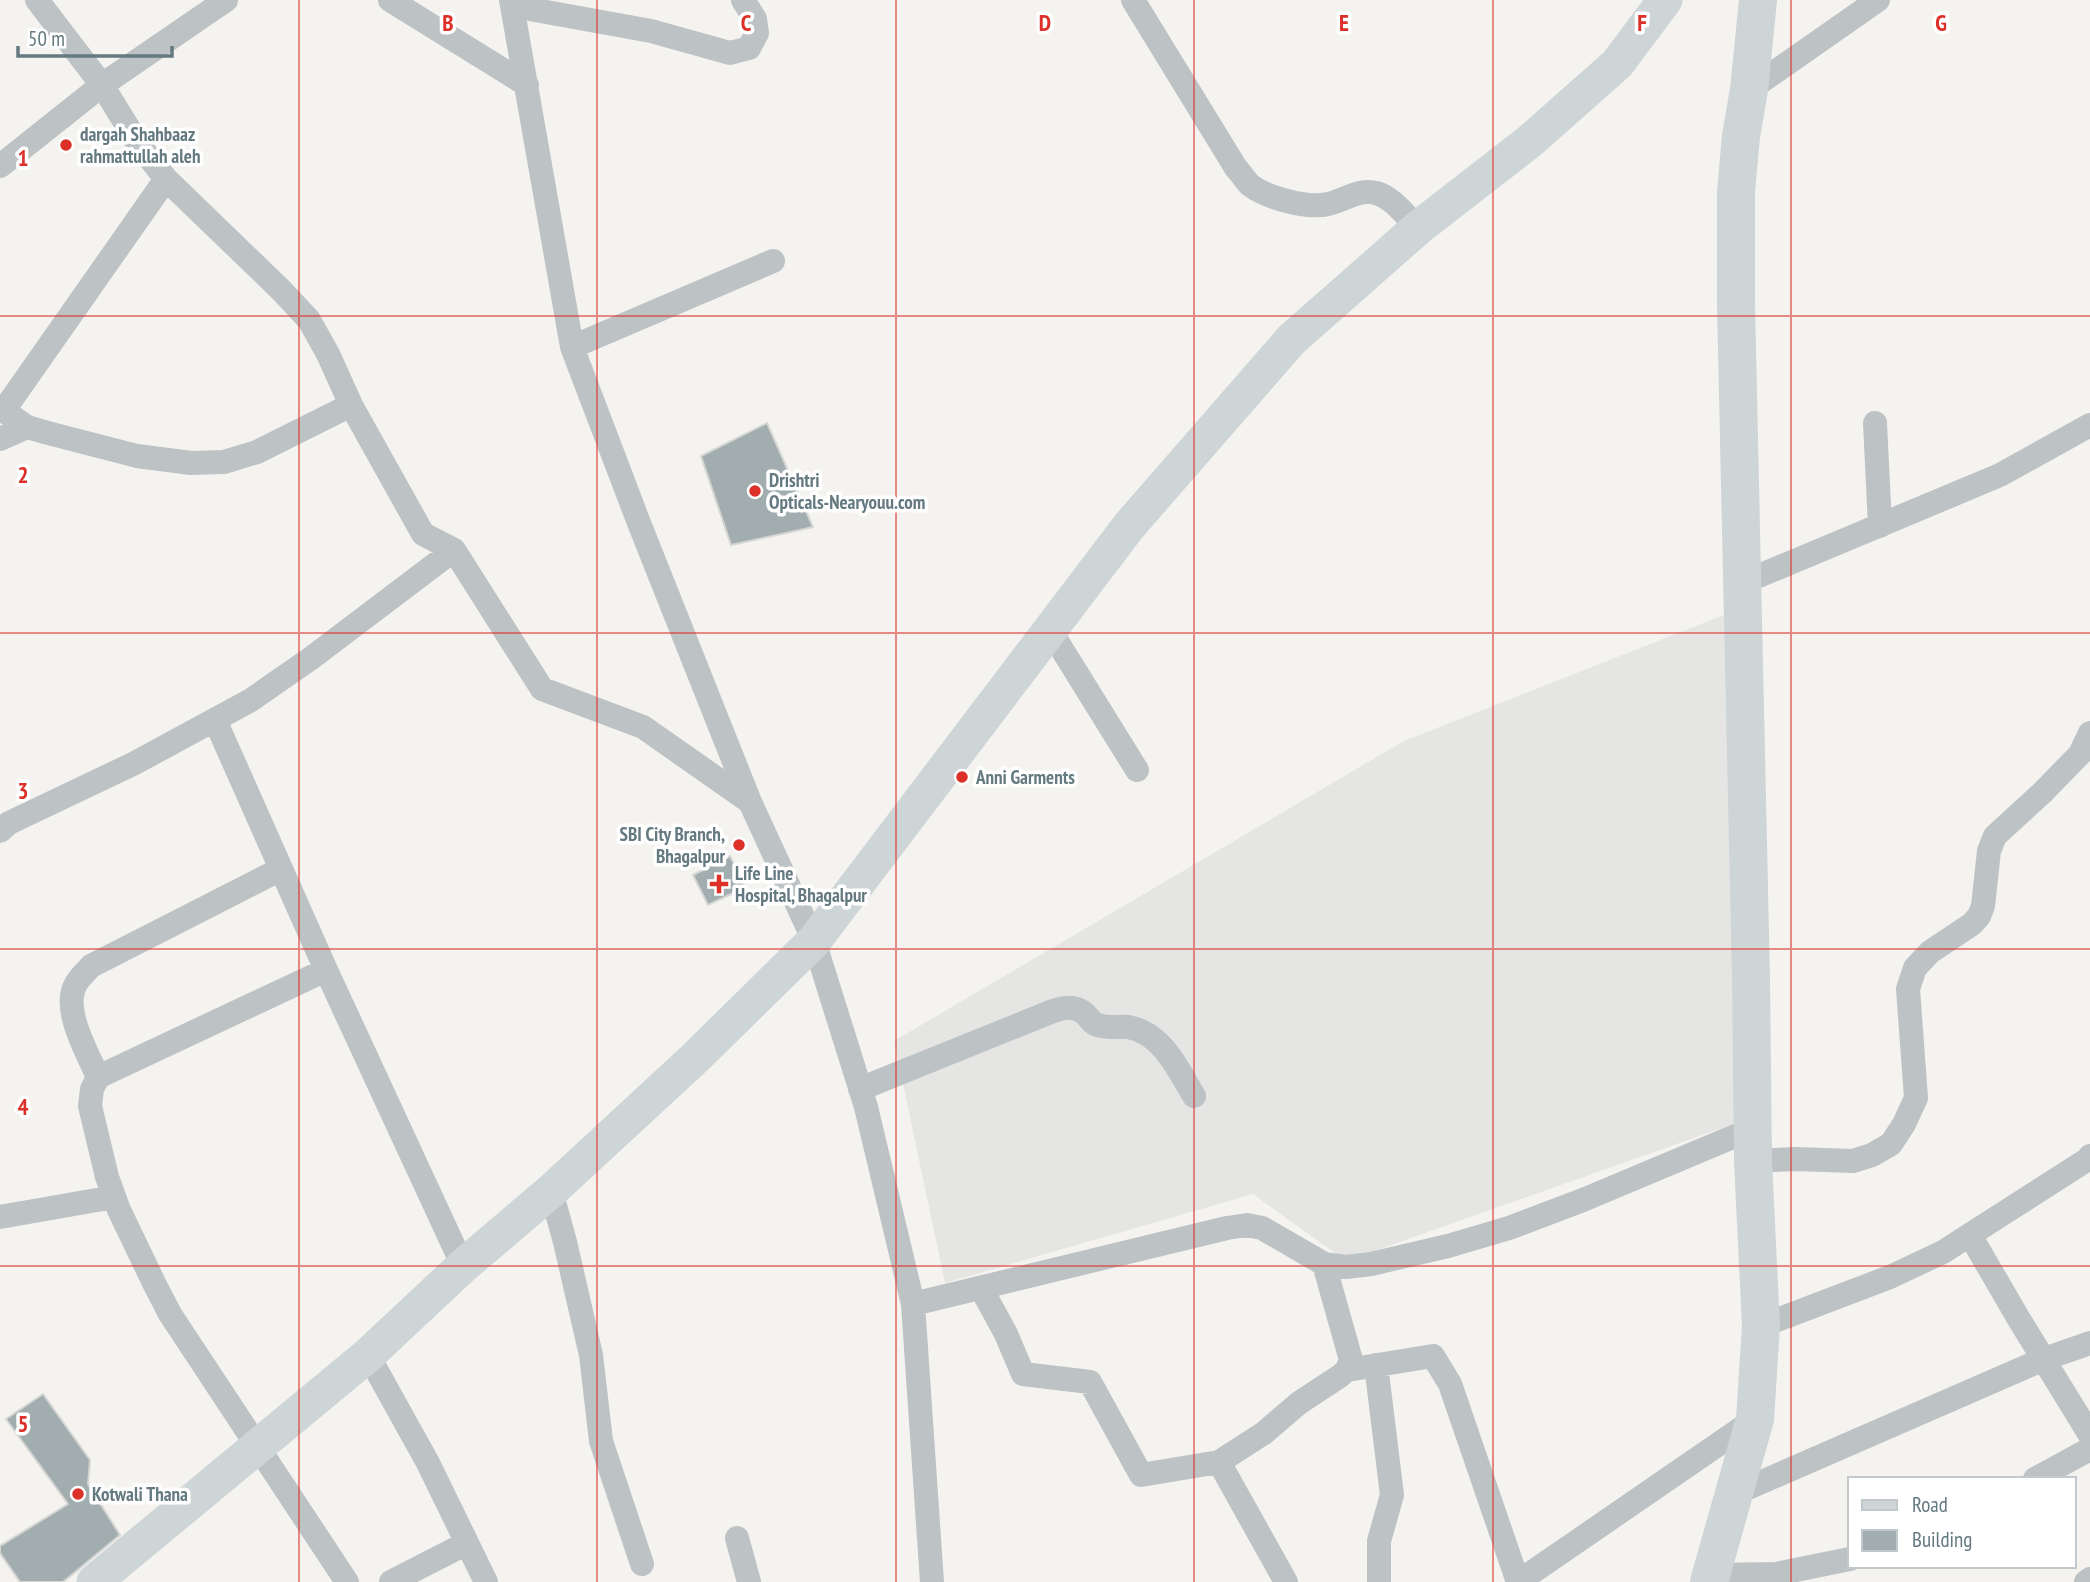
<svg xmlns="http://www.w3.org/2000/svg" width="2090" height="1582" font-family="'PT Sans Narrow',sans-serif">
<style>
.built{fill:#e5e5e4}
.building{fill:#a2adb0;stroke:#d5d5d3;stroke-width:2}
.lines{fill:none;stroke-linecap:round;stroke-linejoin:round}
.minor{stroke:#bdc2c4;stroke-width:24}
.secondary{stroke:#ced5d7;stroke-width:35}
.primary{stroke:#ced5d7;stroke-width:38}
.grid{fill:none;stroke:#dc3028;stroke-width:2;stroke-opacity:0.55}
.poi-dot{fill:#dc3028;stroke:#fff;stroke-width:2.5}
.labels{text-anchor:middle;stroke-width:7;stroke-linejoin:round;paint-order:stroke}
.poi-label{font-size:19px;font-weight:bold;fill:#647980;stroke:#fff;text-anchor:start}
.grid-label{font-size:23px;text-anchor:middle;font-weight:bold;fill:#dc3028;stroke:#fff;stroke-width:7;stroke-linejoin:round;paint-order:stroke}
</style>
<rect width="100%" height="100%" fill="#f4f3f0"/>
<path class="built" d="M1729,613l10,509 -393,139 -93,-67 -308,89 -51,-242 510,-300z"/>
<path class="building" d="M767,423l46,104 -82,18 -30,-89z
M730,856l16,31 -38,18 -15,-30z
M43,1394l47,66 -2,24 32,51 -57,47h-43l-20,-29v-7l68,-42 -62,-85z"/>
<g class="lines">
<path class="minor" d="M37,0l65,85 35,57 29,37 115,111 28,30 19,34 23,51 72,129 31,16 88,139 101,38 107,75
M390,0l137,85
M511,0l61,347 67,176 111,279 64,139 52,166 47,197 19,278
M1133,0l103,168c5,5 9,12 14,17 17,13 58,24 78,19 15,-3 32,-16 48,-11 16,4 30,23 42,35
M513,6l138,25 79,22 19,-5 8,-15 -2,-14 -12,-19
M1749,90l129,-90
M0,166l102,-81 124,-85
M572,347l201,-86
M0,408l27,19 21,6 89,23 54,7 33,-1 33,-10 94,-47
M4,410l162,-231
M1875,423l5,103
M0,439l27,-12
M1742,583l258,-108 90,-50
M1050,630l87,140
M215,720l111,250 137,296
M0,831l9,-8 124,-59 118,-64 59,-41 144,-109
M326,970l-228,107 -6,12 -2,17 17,71 12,33 35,73 16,31 177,268
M98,1077c-10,-23 -34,-64 -24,-89 3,-9 11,-15 17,-22l190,-97
M860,1089l193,-78c11,-3 20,-6 31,2 4,3 7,9 11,11 11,5 22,2 33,3 34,6 50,42 66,69
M1753,1161l43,-2 57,2 19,-6 19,-11 13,-20 12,-26 -8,-109 7,-21 15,-16 42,-28 7,-8 4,-10 6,-55 6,-15 48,-44 37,-38 10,-21
M551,1191l14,51 26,113 10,86 41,123
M0,1217l114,-20
M1970,1235l50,86 70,114
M981,1288l25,46 17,40 67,8 51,93 78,-13 45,-29 35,-30 41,-27 7,-6 4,-10 -27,-96
M913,1304l314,-76 20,-3 15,3 62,36 22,3 25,-3 77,-18 61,-18 74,-28 169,-71
M1761,1326l129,-49 53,-25 145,-93 2,-3
M368,1355l60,108 58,119
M1376,1365l16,130 -13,46v41
M1347,1370l86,-14 17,28 68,198
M1219,1462l67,120
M2035,1479l55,-30
M1734,1494l310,-135 46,-16
M737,1538l12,44
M1711,1575l65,-1 74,-15
M391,1582l76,-39
M1518,1582l237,-163
M2086,1582l4,-3"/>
<path class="secondary" d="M94,1582l274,-227 95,-89 88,-75 144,-133 119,-117 315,-415 163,-187 126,-111 112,-87 87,-77 48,-64"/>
<path class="primary" d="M1709,1582l46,-163 6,-93 -8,-165 -2,-183 -15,-673v-113l5,-56 8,-46 9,-90"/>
</g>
<path class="grid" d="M299,0v1582M597,0v1582M896,0v1582M1194,0v1582M1493,0v1582M1791,0v1582M0,316h2090M0,633h2090M0,949h2090M0,1266h2090"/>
<g class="poi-dot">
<circle cx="66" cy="145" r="7"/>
<circle cx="755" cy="491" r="7"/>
<circle cx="962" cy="777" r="7"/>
<circle cx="739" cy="845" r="7"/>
<path d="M715.5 873.5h7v7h7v7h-7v7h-7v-7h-7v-7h7z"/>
<circle cx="78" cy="1494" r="7"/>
</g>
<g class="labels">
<g class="poi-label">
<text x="80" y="141">dargah Shahbaaz<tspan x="80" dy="22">rahmattullah aleh</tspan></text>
<text x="769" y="487">Drishtri<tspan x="769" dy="22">Opticals-Nearyouu.com</tspan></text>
<text x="976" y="784">Anni Garments</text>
<text x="725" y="841" text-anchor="end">SBI City Branch,<tspan x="725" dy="22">Bhagalpur</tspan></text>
<text x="735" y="880">Life Line<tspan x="735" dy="22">Hospital, Bhagalpur</tspan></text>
<text x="92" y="1501">Kotwali Thana</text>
</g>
</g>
<g class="grid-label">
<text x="448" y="31">B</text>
<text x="746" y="31">C</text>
<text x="1045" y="31">D</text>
<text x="1344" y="31">E</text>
<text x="1642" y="31">F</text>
<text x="1941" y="31">G</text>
<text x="23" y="166">1</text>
<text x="23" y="483">2</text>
<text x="23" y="799">3</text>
<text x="23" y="1115">4</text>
<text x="23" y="1432">5</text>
</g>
<rect x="1848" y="1477" width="228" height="91" fill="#ffffff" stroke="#c1c9cc" stroke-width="2"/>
<rect x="1862" y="1500" width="35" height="10" fill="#ced5d7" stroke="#c1c9cc" stroke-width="2"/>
<text x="1912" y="1512" font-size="21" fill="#647980">Road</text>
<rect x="1862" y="1530" width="35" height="21" fill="#a2adb0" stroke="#c1c9cc" stroke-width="2"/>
<text x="1912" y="1547" font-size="21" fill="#647980">Building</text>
<path d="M18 46v10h154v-10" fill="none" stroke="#647980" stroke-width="3.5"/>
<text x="28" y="46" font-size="21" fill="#647980" stroke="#ffffff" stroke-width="5" paint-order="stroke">50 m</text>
</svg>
